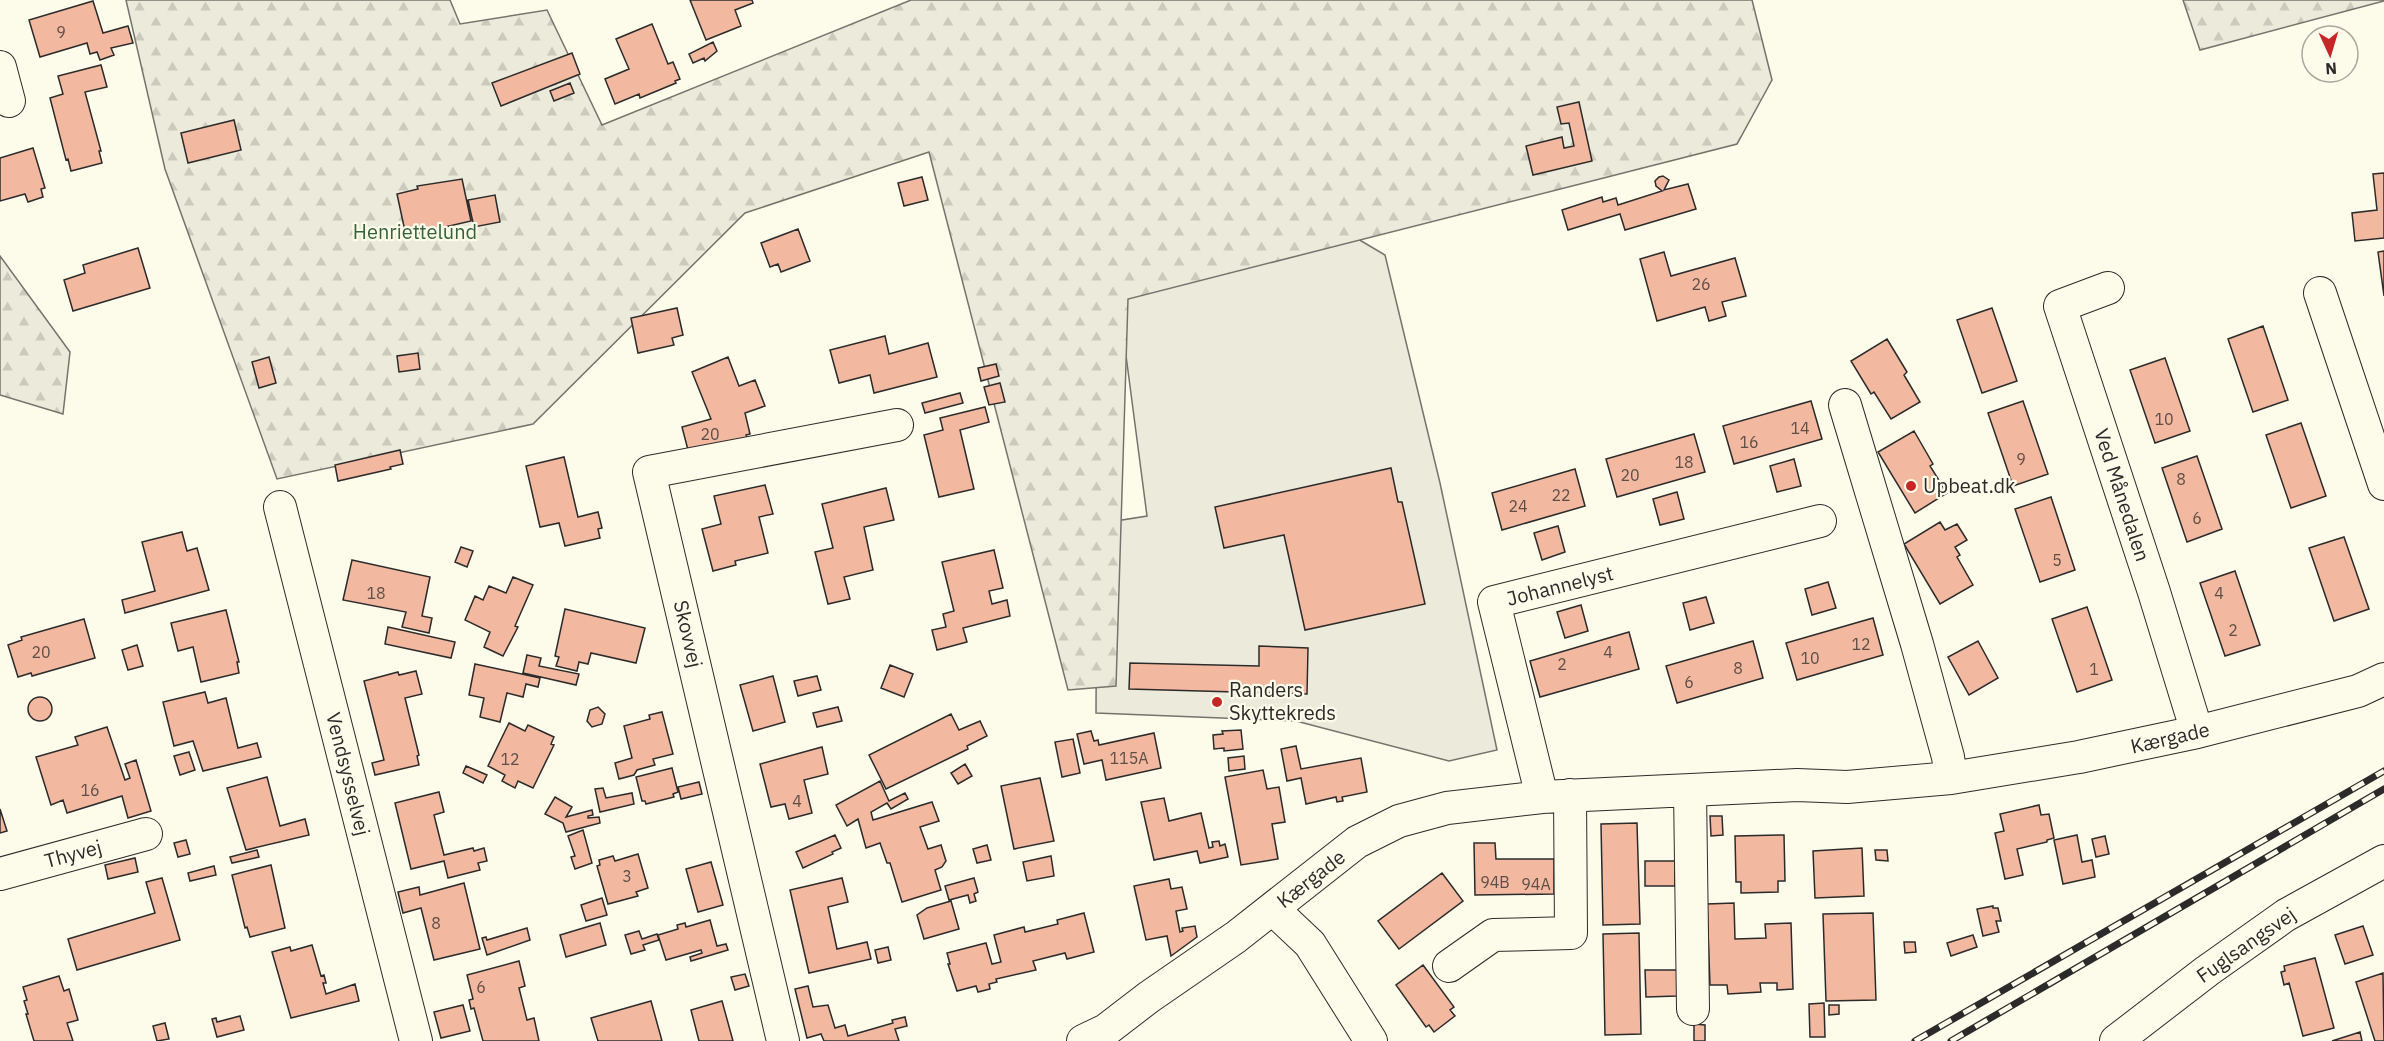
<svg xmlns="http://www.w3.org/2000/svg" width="2384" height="1041" font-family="'IBM Plex Sans',sans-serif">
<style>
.grass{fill:#ecebdb;stroke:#74746e;stroke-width:1.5}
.forest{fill:url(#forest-firs);stroke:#74746e;stroke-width:1.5}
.building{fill:#f2b8a0;stroke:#2b2b2b;stroke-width:1.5}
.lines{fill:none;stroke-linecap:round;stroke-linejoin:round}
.minor-casing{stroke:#2b2b2b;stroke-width:34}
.minor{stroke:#fdfbea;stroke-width:32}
.rail-casing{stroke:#2b2b2b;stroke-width:7}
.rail{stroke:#fdfbea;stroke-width:4.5;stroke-dasharray:14;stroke-linecap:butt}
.poi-dot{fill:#c62828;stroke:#fdfbea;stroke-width:2}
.labels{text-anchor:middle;stroke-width:4.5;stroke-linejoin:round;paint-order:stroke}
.number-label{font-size:16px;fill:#5d4e48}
.park-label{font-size:20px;fill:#34623c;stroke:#fdfbea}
.poi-label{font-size:20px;fill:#2b2b2b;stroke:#fdfbea;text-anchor:start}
.street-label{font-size:20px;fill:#2b2b2b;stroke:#fdfbea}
</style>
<defs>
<pattern id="forest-firs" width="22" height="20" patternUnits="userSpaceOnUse" patternTransform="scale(1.5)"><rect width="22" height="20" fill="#ecebdb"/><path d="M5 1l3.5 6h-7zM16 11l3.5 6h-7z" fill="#cbcabc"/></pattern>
</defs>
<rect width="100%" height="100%" fill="#fdfbea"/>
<path class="grass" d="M1331,223l54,32 55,228 57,267 -48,11 -153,-40 -200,-8 1,-189 50,-8 -28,-214z"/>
<path class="forest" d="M126,0h324l10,24 87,-14 55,115 309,-125h841l20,80 -35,64 -609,155 -12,387 -48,4 -139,-538 -184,61 -212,211 -256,55 -112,-310z
M2183,0h201v1l-184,49z
M0,256l70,96 -7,62 -63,-19z"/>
<path class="building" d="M690,0h62l1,3 -18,7 6,16 -35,14z
M93,1l10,32 25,-7 5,17 -22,5 3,7 -14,5 -3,-8 -7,2 -3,-11 -47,14 -11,-37z
M652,24l16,40 5,-2 7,17 -5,2 1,2 -36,15 -1,-4 -24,10 -10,-25 24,-10 -13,-30z
M713,42l4,9 -12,10 -1,-3 -11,5 -4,-9z
M572,53l8,21 -79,32 -9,-23z
M101,65l6,22 -22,5 16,59h-2l3,12 -31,8 -3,-12 -2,1 -16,-62 13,-4 -5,-18z
M570,83l4,10 -20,8 -4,-10z
M1579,102l13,59 -59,14 -7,-29 36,-9 2,11 10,-2 -5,-23 -8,1 -4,-17z
M234,120l7,30 -53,13 -7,-30z
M33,148l12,40 -4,1 2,8 -15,5 -3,-8 -25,7v-43z
M2384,173v65l-29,3 -3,-28 25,-3 -4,-36z
M1663,176l6,4 -5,10 24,-6 8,25 -71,21 -5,-16 -52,16 -6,-20 40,-13 1,5 13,-4 2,7 44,-14 -6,-5 -1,-5 4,-4z
M922,177l6,23 -24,6 -6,-23z
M462,179l9,42 -65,15 -9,-42 21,-5 -1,-3z
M495,195l5,27 -26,5 -6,-27z
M798,229l12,32 -29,11 -3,-8 -8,3 -9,-24z
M138,248l12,40 -77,23 -9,-31 21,-7 -2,-8z
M2384,251v45l-6,-44z
M1664,252l7,24 64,-18 11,38 -24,6 4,14 -17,5 -4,-14 -48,14 -17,-62z
M677,308l6,27 -11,3 2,7 -36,8 -7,-35z
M1992,308l25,73 -35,12 -25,-73z
M2263,326l25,74 -35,12 -25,-73z
M885,336l4,18 39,-11 9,34 -63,16 -4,-18 -31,8 -9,-33z
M1887,339l20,33 -3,3 16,27 -29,17 -17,-27 -3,2 -20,-33z
M418,353l2,16 -21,3 -2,-16z
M269,357l7,26 -17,5 -7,-26z
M728,357l11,29 16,-6 10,26 -20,7 5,21 -4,1 3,8 -61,7 -6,-23 29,-8 -19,-47z
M2165,358l25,73 -35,12 -25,-73z
M996,364l3,12 -18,5 -3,-13z
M1000,383l5,19 -16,3 -5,-18z
M960,393l3,10 -38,10 -3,-10z
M1811,401l11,38 -88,25 -11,-38z
M2023,401l25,73 -35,12 -25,-73z
M985,407l4,15 -29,8 14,59 -35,8 -15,-62 19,-5 -3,-12z
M2301,423l25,73 -35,12 -25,-73z
M1914,431l19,33 -3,2 17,27 -32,20 -37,-61z
M1694,434l11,38 -88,25 -11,-38z
M400,450l3,14 -13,3 1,2 -53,12 -3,-16z
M2197,456l25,73 -35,13 -25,-74z
M564,457l14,60 20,-5 4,16 -4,1 2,9 -35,8 -6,-23 -19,4 -14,-61z
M1794,459l7,27 -24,6 -7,-26z
M1391,468l7,34h4l23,102 -120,26 -21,-95 -60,13 -9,-41z
M1575,469l10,37 -83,24 -10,-37z
M765,485l8,29 -14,3 9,36 -33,8 1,4 -23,6 -11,-42 19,-5 -7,-28z
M886,488l8,32 -30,7 9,43 -29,7 6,22 -22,5 -13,-52 18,-4 -11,-44z
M1677,492l7,27 -24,6 -7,-26z
M2051,497l24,73 -35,12 -25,-73z
M1940,522l5,8 12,-6 10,16 -12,7 5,8 -3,2 16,28 -33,19 -36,-60z
M1558,526l7,26 -23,8 -8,-27z
M182,532l5,19 10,-3 12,42 -84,23 -3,-13 33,-9 -13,-49z
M2344,537l25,72 -35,12 -25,-73z
M461,547l12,4 -6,16 -12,-5z
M994,550l9,38 -14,3 3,13 15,-4 3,16 -47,12 4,14 -30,8 -5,-20 14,-3 -3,-13 11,-3 -12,-49z
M352,560l78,17 -8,39 10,2 -3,15 -27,-6 4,-15 -63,-12z
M2235,571l25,74 -35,11 -25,-73z
M513,577l20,8 -18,41 3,1 -15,29 -19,-9 6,-15 -25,-12 10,-24 8,4 6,-14 17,7z
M1828,582l8,26 -24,7 -7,-26z
M1706,597l8,26 -24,7 -7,-27z
M1581,605l7,26 -23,7 -8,-26z
M2087,607l25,73 -35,12 -25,-73z
M565,609l80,19 -9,35 -45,-10 -3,11 -9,-2 -2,9 -21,-5 3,-9 -4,-1z
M226,610l13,52h-2l2,11 -38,9 -8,-35 -15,4 -7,-28z
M1873,618l10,37 -86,25 -11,-37z
M84,619l11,39 -63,18 -1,-3 -13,4 -10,-32 14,-5 -1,-3z
M388,627l67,15 -4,16 -66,-14z
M1629,632l10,37 -99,28 -10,-36z
M1753,641l10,37 -86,25 -11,-37z
M1978,641l20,37 -29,17 -21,-38z
M137,645l6,21 -15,4 -6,-20z
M1259,646l49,2 -1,46 -178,-5 1,-26 129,3z
M527,655l14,3 -2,8 40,8 -3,11 -53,-12z
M475,664l65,14 -2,9 -12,-3 -3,13 -16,-4 -7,29 -20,-5 4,-19 -15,-3z
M890,665l23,9 -9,23 -23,-9z
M416,671l6,23 -17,4 14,57 -2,1 2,9 -44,10 -3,-12 12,-3 -20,-79 34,-9 1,3z
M773,676l12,46 -32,9 -13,-46z
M817,676l4,14 -23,6 -4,-15z
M205,692l3,11 18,-5 12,50 19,-5 4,14 -58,14 -10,-30 -19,5 -11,-44z
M28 709a12 12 0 1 1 24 0a12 12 0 1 1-24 0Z
M598,707l7,7 -3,10 -10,3 -5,-6 3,-11z
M838,707l4,14 -25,6 -4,-14z
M662,712l11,42 -20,5 2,6 -18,5 -3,5 -15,4 -4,-16 17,-5 -8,-32 26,-7 -1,-4z
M951,714l8,16 21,-9 7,15 -20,10 1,3 -82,40 -17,-34z
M509,723l16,8 3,-6 26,12 -3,7 3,1 -21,43 -15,-7 -3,7 -13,-7 3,-6 -17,-9z
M107,727l18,53 5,-2 -5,-14 11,-4 15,51 -23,7 -6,-22 -55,17 -4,-13 -12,5 -15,-48 42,-12 -3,-8z
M1241,730l2,19 -19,2v-3l-10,1 -1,-14 10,-1 -1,-3z
M1091,731l3,10 4,-1 1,5 55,-12 7,35 -55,12 -4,-20 -18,4 -7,-30z
M1073,739l7,34 -18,4 -7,-35z
M1296,746l5,23 60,-11 6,34 -25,5 1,4 -6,1 -1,-5 -30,7 -5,-26 -14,3 -6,-32z
M822,747l6,27 -24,6 8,33 -23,6 -4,-15 -14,3 -11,-43z
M189,752l6,18 -15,5 -6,-19z
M1244,756l1,13 -16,2 -1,-13z
M965,764l7,12 -14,8 -7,-11z
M466,766l21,9 -4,8 -20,-10z
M672,768l6,24 -5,2 1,3 -28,7 -1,-3h-3l-6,-24z
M1263,770l4,19 12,-2 6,35 -13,2 6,35 -37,6 -16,-88z
M267,777l13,49 25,-7 4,16 -63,15 -19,-62z
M1040,778l14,63 -40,8 -13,-63z
M880,781l9,20 16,-8 3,6 -17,10 -4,-6 -16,9 2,8 59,-18 7,19 -19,6 8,22 13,-4 5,16 -4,6 -7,3 6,20 -39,12 -12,-39h-3l-7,-20 -14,5 -8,-29 -11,7 -11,-21z
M699,782l3,12 -21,5 -3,-12z
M603,788l3,10 26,-5 2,11 -34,8 -5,-23z
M439,792l5,20 -10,3 10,40 29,-7 1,3 10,-3 3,13 -9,2 2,7 -32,8 -4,-17 -33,8 -16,-66z
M555,797l17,10 -6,10 26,-7 1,5 -5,1v2l11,-1 1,6 -34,9 -3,-9 -18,-9z
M1164,798l5,23 32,-8 8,35 4,-1 -1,-5 7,-1 1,5 5,-2 3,13 -28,6 -3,-12 -43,9 -13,-58z
M2039,805l2,10 8,-1 5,24 -7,2v2l-30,7 6,26 -18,4 -10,-46 9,-2 -4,-17z
M0,809l7,22 -7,2z
M1710,816h12l1,19 -12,1z
M1637,823l3,101 -37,1 -2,-101z
M583,830l9,33 -17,6 -4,-12 4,-1 -7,-20z
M835,835l6,13 -9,4 1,2 -30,14 -7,-16z
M1784,835l1,46h-7v11l-37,1v-11h-5l-1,-46z
M2077,835l5,27 10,-2 3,17 -32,7 -9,-44z
M2105,836l4,18 -13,3 -4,-18z
M186,840l4,14 -12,3 -4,-14z
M1474,843h21l1,16h58v35l-79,1z
M987,845l4,15 -14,3 -4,-14z
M1862,848l2,48 -49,2 -2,-47z
M257,850l2,7 -27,6 -2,-6z
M1875,850h12l1,11 -12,-1z
M638,854l10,34 -12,4 2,4 -30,8 -11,-38 3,-1 -1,-5 14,-4 2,5z
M1051,856l3,20 -27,5 -4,-19z
M135,858l3,14 -30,7 -3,-14z
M1645,861h30v25h-30z
M711,862l12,43 -25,7 -12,-43z
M271,865l14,63 -35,9 -3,-10 -2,1 -13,-53z
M214,866l2,9 -26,6 -2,-8z
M1442,873l21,28 -64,48 -21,-28z
M162,878l18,62 -103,30 -9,-31 87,-26 -9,-31z
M842,878l6,24 -20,5 9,42 30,-7 4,17 -62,14 -19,-83z
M974,878l4,14 -4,2 2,7 -6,2 -2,-8 -19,5 -4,-14z
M1169,879l2,10 11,-2 5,22 -11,2 4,21 3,-1 -1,-3 13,-2 2,11 -26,19 -4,-20 -21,4 -12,-54z
M464,883l16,66 -46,11 -13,-52 -18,5 -5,-21 21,-5 1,8z
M602,898l5,17 -21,6 -5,-16z
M951,901l8,28 -35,10 -7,-24 10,-7z
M1734,903l1,36 31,-1 -1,-14 26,-1 2,66 -16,1v-7h-17l1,9 -33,2 -1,-9h-17l-3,-81z
M1993,906v2h5l3,13h-5l3,11 -16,4 -6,-27z
M1084,913l10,39 -27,7 -2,-6 -32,8 3,9 -40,9 1,3 -8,2 1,5 -12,3 -2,-6 -19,5 -9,-27h2l-3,-11 39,-10 6,21 9,-2 -7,-27 30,-8 1,5 33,-8 -1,-4z
M1873,913l3,87 -50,1 -3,-87z
M710,920l7,26 9,-2 2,6 -37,11 -1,-4 12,-4 -1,-3 -35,10 -8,-25 20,-6 -1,-4 8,-2 1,4z
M600,923l6,22 -40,12 -6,-22z
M2363,926l10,29 -28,9 -10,-29z
M527,928l3,12 -43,15 -5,-17 4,-1 1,3z
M639,931l3,8 15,-5 2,6 -16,5 2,5 -14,4 -6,-19z
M1639,933l2,101 -36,1 -2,-101z
M1973,935l4,12 -26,9 -4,-13z
M1904,942h11l1,10 -11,1z
M312,945l9,31 3,-1 2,8h-3l3,11 29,-10 4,17 -68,17 -19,-66 18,-5 1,4z
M888,947l3,13 -13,3 -3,-13z
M2315,958l19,70 -31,8 -14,-53 -5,2 -3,-13 4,-1 -1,-5z
M519,961l6,25 -6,2 8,32 7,-2 5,23h-56l-9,-33 -3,1 -2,-9 4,-1 -6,-24z
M1423,965l31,42 -4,3 5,6 -21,16 -5,-7 -3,2 -30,-42z
M1645,970h32v26l-31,1z
M2383,973l1,68h-9l-19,-59z
M745,974l4,12 -14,4 -4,-13z
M59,976l5,15 5,-2 9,31 -11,3 6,18h-39l-8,-27h2l-4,-13 3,-1 -4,-13z
M808,986l5,21 15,-2 7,23 10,-3 3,11 45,-13 -1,-3 13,-3 2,9 -12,3 4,12h-75l-3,-7 -14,4 -12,-49z
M651,1001l11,40h-64l-7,-23z
M722,1001l11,40h-34l-8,-31z
M1824,1003l1,34h-15l-1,-33z
M463,1005l7,26 -29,7 -7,-26z
M1829,1005h10v9l-10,1z
M240,1016l4,14 -27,7 -5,-18 4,-1 1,4z
M165,1023l4,16 -12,2 -4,-15z
M1694,1024l11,1v16h-11z
M2360,1032l2,9h-30z"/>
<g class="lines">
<defs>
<path id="minor" d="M0,67l9,34
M2108,288l-48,18 94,286 43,140
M2320,293l64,191
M1845,405l72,239 31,113 3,21
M280,507l136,534
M1690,790l3,219
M1542,797l-48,-195 326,-81
M0,874l146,-40
M1273,909l37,35 61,97
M1449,966l44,-31 78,-2 -1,-138
M783,1041l-134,-569 248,-47
M1083,1041l23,-11 43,-33 87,-60 121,-95 42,-21 48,-13 95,-11 255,-12 50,2 104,-9 128,-21 118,-25 161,-41 26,-12
M2116,1041l91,-70 79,-56 98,-54"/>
</defs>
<use href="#minor" class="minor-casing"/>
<use href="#minor" class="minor"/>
<defs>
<path id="rail" d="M1915,1041l469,-270
M1951,1041l433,-252"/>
</defs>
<use href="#rail" class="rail-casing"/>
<use href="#rail" class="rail"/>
</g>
<g class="poi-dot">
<circle cx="1911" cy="486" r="6"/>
<circle cx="1217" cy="702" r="6"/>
</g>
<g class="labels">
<g class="number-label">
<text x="61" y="38">9</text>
<text x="1701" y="290">26</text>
<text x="2164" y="425">10</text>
<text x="1800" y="434">14</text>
<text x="710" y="440">20</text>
<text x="1749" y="448">16</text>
<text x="2021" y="465">9</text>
<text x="1684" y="468">18</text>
<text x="1630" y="481">20</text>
<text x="2181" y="485">8</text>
<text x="1561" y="501">22</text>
<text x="1518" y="512">24</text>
<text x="2197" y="524">6</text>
<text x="2057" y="566">5</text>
<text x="376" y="599">18</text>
<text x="2219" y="599">4</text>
<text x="2233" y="636">2</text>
<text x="1861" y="650">12</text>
<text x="41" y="658">20</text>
<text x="1608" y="658">4</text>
<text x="1810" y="664">10</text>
<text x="1562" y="670">2</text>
<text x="1738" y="674">8</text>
<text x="2094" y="675">1</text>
<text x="1689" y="688">6</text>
<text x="1129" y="764">115A</text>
<text x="510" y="765">12</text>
<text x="90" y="796">16</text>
<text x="797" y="807">4</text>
<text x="627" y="882">3</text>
<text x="1495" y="888">94B</text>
<text x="1536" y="890">94A</text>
<text x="436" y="929">8</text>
<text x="481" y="993">6</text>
</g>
<g class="park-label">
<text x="415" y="239">Henriettelund</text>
</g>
<g class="poi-label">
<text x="1923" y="493">Upbeat.dk</text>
<text x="1229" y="697">Randers<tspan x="1229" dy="23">Skyttekreds</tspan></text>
</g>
<g class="street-label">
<text transform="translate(2122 495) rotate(72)" y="7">Ved Månedalen</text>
<text transform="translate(1560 586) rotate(-14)" y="7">Johannelyst</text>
<text transform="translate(688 634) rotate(77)" y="7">Skovvej</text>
<text transform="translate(2170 738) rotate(-13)" y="7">Kærgade</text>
<text transform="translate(348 774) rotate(76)" y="7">Vendsysselvej</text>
<text transform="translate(73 854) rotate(-15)" y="7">Thyvej</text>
<text transform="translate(1311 879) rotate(-38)" y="7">Kærgade</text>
<text transform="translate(2246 945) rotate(-35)" y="7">Fuglsangsvej</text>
</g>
</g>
<g transform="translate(2330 54) rotate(176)"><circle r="28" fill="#fdfbea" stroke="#a9a89e" stroke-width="1.5"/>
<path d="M0-4.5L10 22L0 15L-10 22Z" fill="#c62828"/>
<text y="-9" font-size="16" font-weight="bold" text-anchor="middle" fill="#2b2b2b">N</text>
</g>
</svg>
